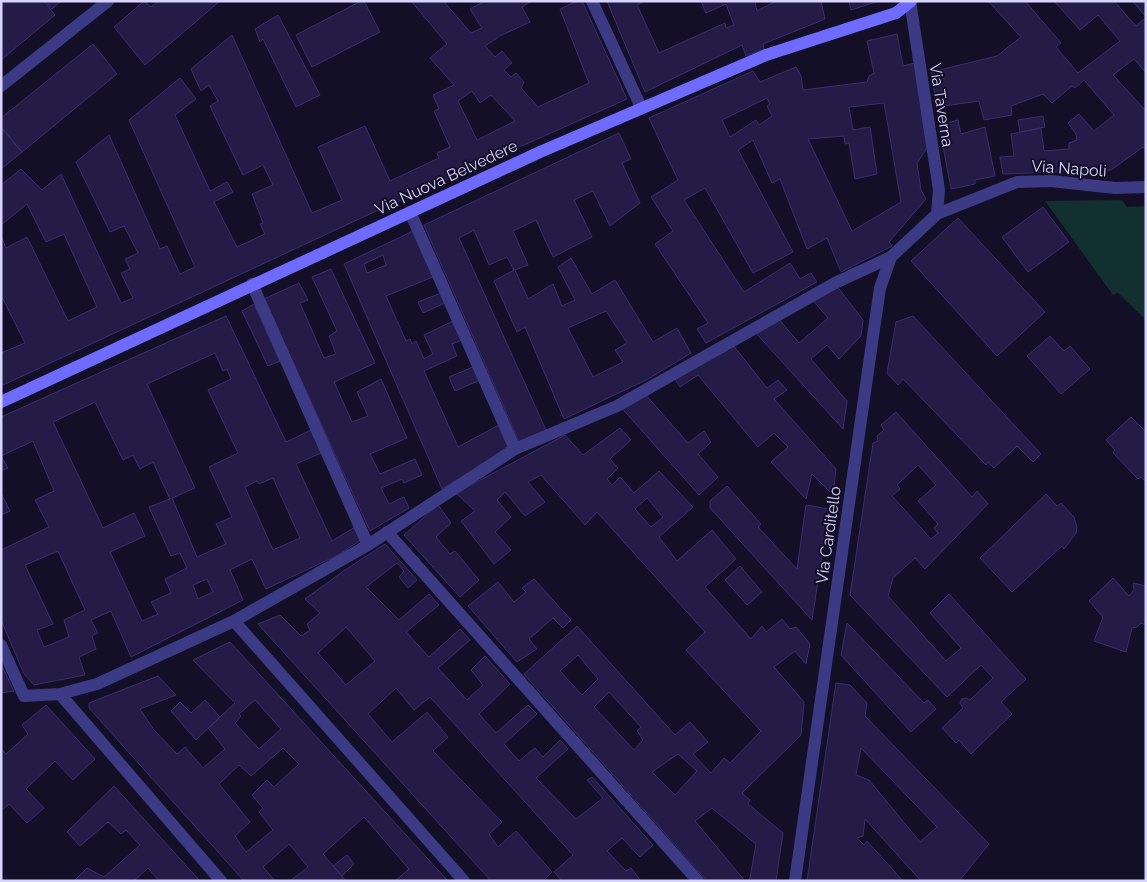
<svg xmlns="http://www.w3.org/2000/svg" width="1147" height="882" font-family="Raleway,sans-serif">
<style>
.green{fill:#12302f}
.building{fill:#241b47;stroke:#3b2d73;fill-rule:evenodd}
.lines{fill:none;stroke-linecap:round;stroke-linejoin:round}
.street{stroke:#3d3a85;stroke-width:12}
.secondary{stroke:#6f6bff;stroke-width:12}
.labels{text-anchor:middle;stroke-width:4;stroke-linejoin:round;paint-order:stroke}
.street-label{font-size:16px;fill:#d9d4ff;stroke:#130f26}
</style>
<rect width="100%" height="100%" fill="#130f26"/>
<path class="green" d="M1122,200l5,7 19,-1v114l-28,-27 -5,2 -68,-94z"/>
<path class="building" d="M7,1h37l11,14 -54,45v-54z
M46,1h15l-9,8z
M144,1l7,6 7,-6h62l-75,64 -31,-38z
M361,1h3l16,31 -68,35 -16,-32z
M411,1h36l-2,2 26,30 11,-5 -12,-19 15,-8h46l-9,6 8,15 -30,14 -15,10 10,11 7,-6 10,12 -8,7 7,7 5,-4 8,9 -3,6 17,19 51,-24 -29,-74 17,-8h5l45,98 -253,113 -373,174v-33l24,-10 -24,-48v-59l5,12 21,-11 41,84 29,-14 -33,-73 -18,8 -19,-38 -26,21v-40l20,-16 21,21 19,-16 60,129 12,-5 -12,-25 9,-4 -5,-10 13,-6 -14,-27 -14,6 -34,-70 33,-27 51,114 7,-3 13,28 15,-7 -66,-147 51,-42 16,21 -21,16 35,76 17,-9 6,10 -19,10 23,45 28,-13 -5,-10 3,-1 -11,-29 21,-9 -10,-20 -20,10 -33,-69 8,-5 -9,-16 -8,6 -10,-22 41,-34 80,178 30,-13 -24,-53 47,-21 25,55 49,-23 -2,-5 13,-6 -16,-36 5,-2 -6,-14 21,-10 -24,-27 17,-14zM472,91l8,12 11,-8 24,26 -38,19 -19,-39z
M607,1h38l-8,4 22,48 66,-30 1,5 8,-3 -8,-21 -20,9 -5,-12h56l-2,1 2,9 19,-10h45l4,18 -62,25 1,5 -18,7 -4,-11 -97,47z
M849,1h30l-28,9z
M988,1h37l36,42 -5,4 22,26 42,-32 -22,-26 -18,15 -26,-29h60l22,25 10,-9 -12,-14 2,-2h10v72l-12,-14 -21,16 33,36v39l-3,-3 -32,23 -108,4 -3,-17 14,-1 -3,-22 30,-6 3,23 25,-2v-6l8,-3 -1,-6 -8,-11 11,-9 15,17 20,-16 -30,-35 -9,8 -3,-2 -20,17 -9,-9 -32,12 1,9 -28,5 -5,-19 -42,6 -6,-35 66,-16 24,-19z
M278,15l42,80 -24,12 -33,-68 -3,3 -5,-13z
M897,34l6,32 12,-3 12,85 -10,15 4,27 5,9 -37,43 3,4 -51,26 -14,-34 -20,11 -27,-70 -8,4 -19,-43 -15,10 55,102 -40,21 -48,-85 -21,12 60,92 46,-29 10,16 11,-6 6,9 -111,61 -9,-14 11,-6 -53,-79 18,-13 -22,-34 27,-17 -29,-62 104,-47 7,11 36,-15 5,9 2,14 64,-8 2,-6 5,-3 -7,-32zM767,98l3,6 -3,2 5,10 -13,9 -3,-5 -26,17 -8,-17zM884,103l17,99 -49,29 -44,-92 36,-3 1,8 4,-1 6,36 22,-5 -7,-47 -17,3 -4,-23z
M93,44l24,30 -95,78 -21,-25v-9z
M1043,116l2,11 -25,5 -2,-12z
M958,120l3,14 24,-7 10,49 -20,4v4l-24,5 -12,-64z
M1,127l21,25 -21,17z
M619,133l12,26 -9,4 18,40 -30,23 -17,-35 -19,9 18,37 -39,20 -17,-37 -23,11 15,34 -13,5 13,29 25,-15 9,22 13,-6 -17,-33 13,-9 21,36 23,-14 38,62 24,-14 14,25 -43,26 -84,40 -39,-92 -8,5 -23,-51 20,-11 -7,-13 -18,8 -15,-35 -15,8 87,192 -26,14 -96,-219zM606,311l21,32 -12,7 8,12 -30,15 -25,-49z
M1043,207l26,35 -41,30 -26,-35z
M958,218l87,94 -48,44 -86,-95z
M413,231l20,46 -47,19 20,45 4,-2 2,5 4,-3 8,18 9,-5 -9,-19 29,-14 9,19 -10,4 5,12 -33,15 34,76 41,-22 11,22 -68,42 -98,-225zM383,255l3,10 -19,8 -3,-9z
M331,269l44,94 -41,19 18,40 16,-6 -11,-24 24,-13 26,59 -37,16 10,20 35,-15 7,16 -18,8 -2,-4 -21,9 8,16 15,-7 5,11 -39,23 -106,-232 35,-16 9,17 -8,3 24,55 12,-4 -7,-18 8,-5 -25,-54z
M836,285l27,35 -2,16 -22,23 -12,-14 -16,14 36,42 -4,28 -89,-98 23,-14 22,26 29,-25 -17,-20z
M441,293l4,10 -22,10 -5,-11z
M254,304l26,57 -12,5 -26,-55z
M226,316l60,126 25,-12 10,23 -25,11 36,77 23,-14 6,13 -23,15 -72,34 -14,-30 -22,11 13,30 -112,57 -20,-46 -20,9 7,13 -6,3 4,13 -17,8 6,18 -51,10 -10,-11 -23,-54v-70l48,-23 -14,-27 19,-9 -21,-50 -32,15 7,12 -7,3v-54zM215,353l8,18 4,-2 4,10 -23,11 30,63 -29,14 23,50 -16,7 10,20 -29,13 -25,-59 23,-10 -48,-104zM95,402l28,58 10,-5 7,14 13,-7 17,37 -21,8 22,49 9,-3 7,15 -22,11 6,14 -20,9 7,12 -16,7 -32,-69 35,-16 -11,-23 -31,15 -50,-106zM273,478l27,60 -27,12 -28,-63 12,-6 2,3zM58,551l27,59 -21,10 5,17 -25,10 -7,-17 16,-6 -28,-59zM207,579l6,13 -15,7 -5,-14z
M913,316l128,138 -8,8 -16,-16 -23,22 -6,-6 -2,3 -83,-86 -5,6 -11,-12 9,-51z
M1050,336l14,15 6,-5 20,23 -29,25 -34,-38z
M733,345l34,43 11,-8 9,10 -13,9 62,70 -3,26 -21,-21 -6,25 -35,-37 17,-15 -14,-14 -16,14 -60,-72 -18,12 -5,-8z
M473,367l7,13 -25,11 -6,-14z
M645,394l43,49 16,-12 7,11 -13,12 20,23 -19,18 -79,-89z
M896,412l76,85 5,-6 11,13 -63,65 -10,-11 -22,20 -5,18 58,65 15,-13 -31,-35 19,-19 77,85 -25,23 11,12 -41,40 -12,-14 -3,3 -14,-15 21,-20 -3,-5 2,-4 4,-1 4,2 23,-22 -12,-13 -34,32 -97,-102 23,-152 5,-2 -1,-5 7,-6 -3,-5zM918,465l18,20 -18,16 20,23 -4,4 4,5 -7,6 -39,-43 8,-7 -3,-4z
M1131,417l15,15v50l-5,-5 -3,2 -25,-26 2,-3 -9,-10z
M620,428l11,12 -21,19 8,9 -11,11 5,6 8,-8 14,16 25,-22 34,36 -34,30 18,24 35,-31 24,29 -31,28 46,52 11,-13 4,6 16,-13 8,10 6,-2 14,17 -4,20 -11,-13 -21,16 30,35 -3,33 -59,58 8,7 -2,4 35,29 -7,48h-29l3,-3 6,-34 -44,-36 -17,13 50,60h-38l-183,-207 53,-48 98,109 15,-13 18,20 -15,12 18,19 13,-15 6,5 31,-32 -75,-81 19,-18 -108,-120 -12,13 -44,-50 -13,7 17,20 -20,14 -20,-24 -8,8 14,17 -16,15 16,18 -17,14 -33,-43 14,-10 -19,-18 109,-58 18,20zM647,498l16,19 -12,10 -16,-18zM578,655l20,24 -16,16 -22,-24zM609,692l32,35 -4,4 6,9 -9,10 -40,-43zM678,754l19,17 -22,24 -23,-23z
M727,486l34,38 -3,3 39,42 9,-64 23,4 -17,111 -102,-112v-7z
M1,493l9,18 -9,4z
M1046,494l11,12 4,-3 13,14 3,10 -1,6 -12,16 -2,-3 -50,46 -32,-34z
M438,505l13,18 -15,14 14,17 5,-3 24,29 -19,17 -56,-62z
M385,544l32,36 -9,8 -9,-11 5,-6 -7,-8 -31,24 33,33 30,-26 10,11 -33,27 23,25 31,-28 10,11 -32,28 29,32 16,-15 -12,-15 14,-14 25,28 -31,30 17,19 32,-28 9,9 -33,30 15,17 16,-13 8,9 17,-17 8,9 -32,29 40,41 27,-21 -16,-18 5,-3 61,68 -13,12 -18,-19 -15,13 19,20 5,-3 10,13h-79l-8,-9 19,-17 -143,-158 -16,13 -18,-22 -28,26 24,28 35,-30 21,25 -15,14 69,71 -13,12 9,13 18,-16 36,41 -9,9h-52l-233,-257 22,-9 21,21 9,-6 -3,-6 13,-11 -15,-14 40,-29zM346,627l29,34 -29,24 -28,-32z
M740,566l22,26 -15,13 -22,-25z
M1113,578l16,18 5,-6 -1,-7 13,3v39l-5,-2 -4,4 -5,1 -6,24 -32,-11 9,-24 -14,-16z
M534,579l37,41 -8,8 -10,-10 -24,21 8,10 -20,13 -49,-56 30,-24 16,20 12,-10 -4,-4z
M847,623l77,80 4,-3 8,9 -25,23 -70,-77z
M230,642l218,239h-53l14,-12 -45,-52 -41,37 23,27h-56l18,-14 -19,-23 -26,23 12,14h-31l-155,-173v-5l69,-27 18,19 -36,14 14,21 23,24 8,-7 18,21 22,-19 -17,-21 27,-25 -42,-43zM255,700l26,29 -22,20 -24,-26 6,-7 -2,-2zM283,748l16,16 -25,23 -7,-7 -15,15 11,13 -4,4 14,18 -27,22 -11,-16 15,-14 -31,-38 20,-19 12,11z
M1,664l13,27 -13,2z
M836,683l14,2 17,18 -2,13 124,128 -30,37h-38l-56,-62 -2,17 -6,2 7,7 3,-4 36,40h-96zM861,748l76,79 -17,15 -51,-62 -13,-5z
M205,700l15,17 -24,23 -25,-29 9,-9 11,11z
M46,705l49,54 -22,21 -18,-19 -29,28 18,19 -17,15 -18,-19 -8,7v-63l5,6 22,-20 -6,-9z
M114,786l86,95h-41l-11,-13 -14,13h-60l13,-13 17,9 36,-32 -14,-15 -5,4 -13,-12 -28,24 -13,-14z
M347,855l7,9 -12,12 -9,-10z"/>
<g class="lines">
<path class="street" d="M592,1l49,106
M910,1l29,189 -2,24
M1,86l107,-85
M410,212l105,237
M252,284l116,261
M387,532l311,349
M234,621l230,260
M1,645l23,51 36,-2 37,-10 137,-63 134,-76 147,-96 102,-43 218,-123 56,-26
M60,694l161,187
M795,881l78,-545 7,-48 11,-31 46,-43 80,-32 34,-1 64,7 31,-1"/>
<path class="secondary" d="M1,402l539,-250 226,-97 130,-42 15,-12"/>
</g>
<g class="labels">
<g class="street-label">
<text transform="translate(942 105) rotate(81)" y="6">Via Taverna</text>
<text transform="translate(1069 168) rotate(4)" y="6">Via Napoli</text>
<text transform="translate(446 177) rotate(-25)" y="6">Via Nuova Belvedere</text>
<text transform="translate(828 535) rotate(-82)" y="6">Via Carditello</text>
</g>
</g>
<rect width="1147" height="882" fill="none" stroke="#d9d4ff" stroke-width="5"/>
</svg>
